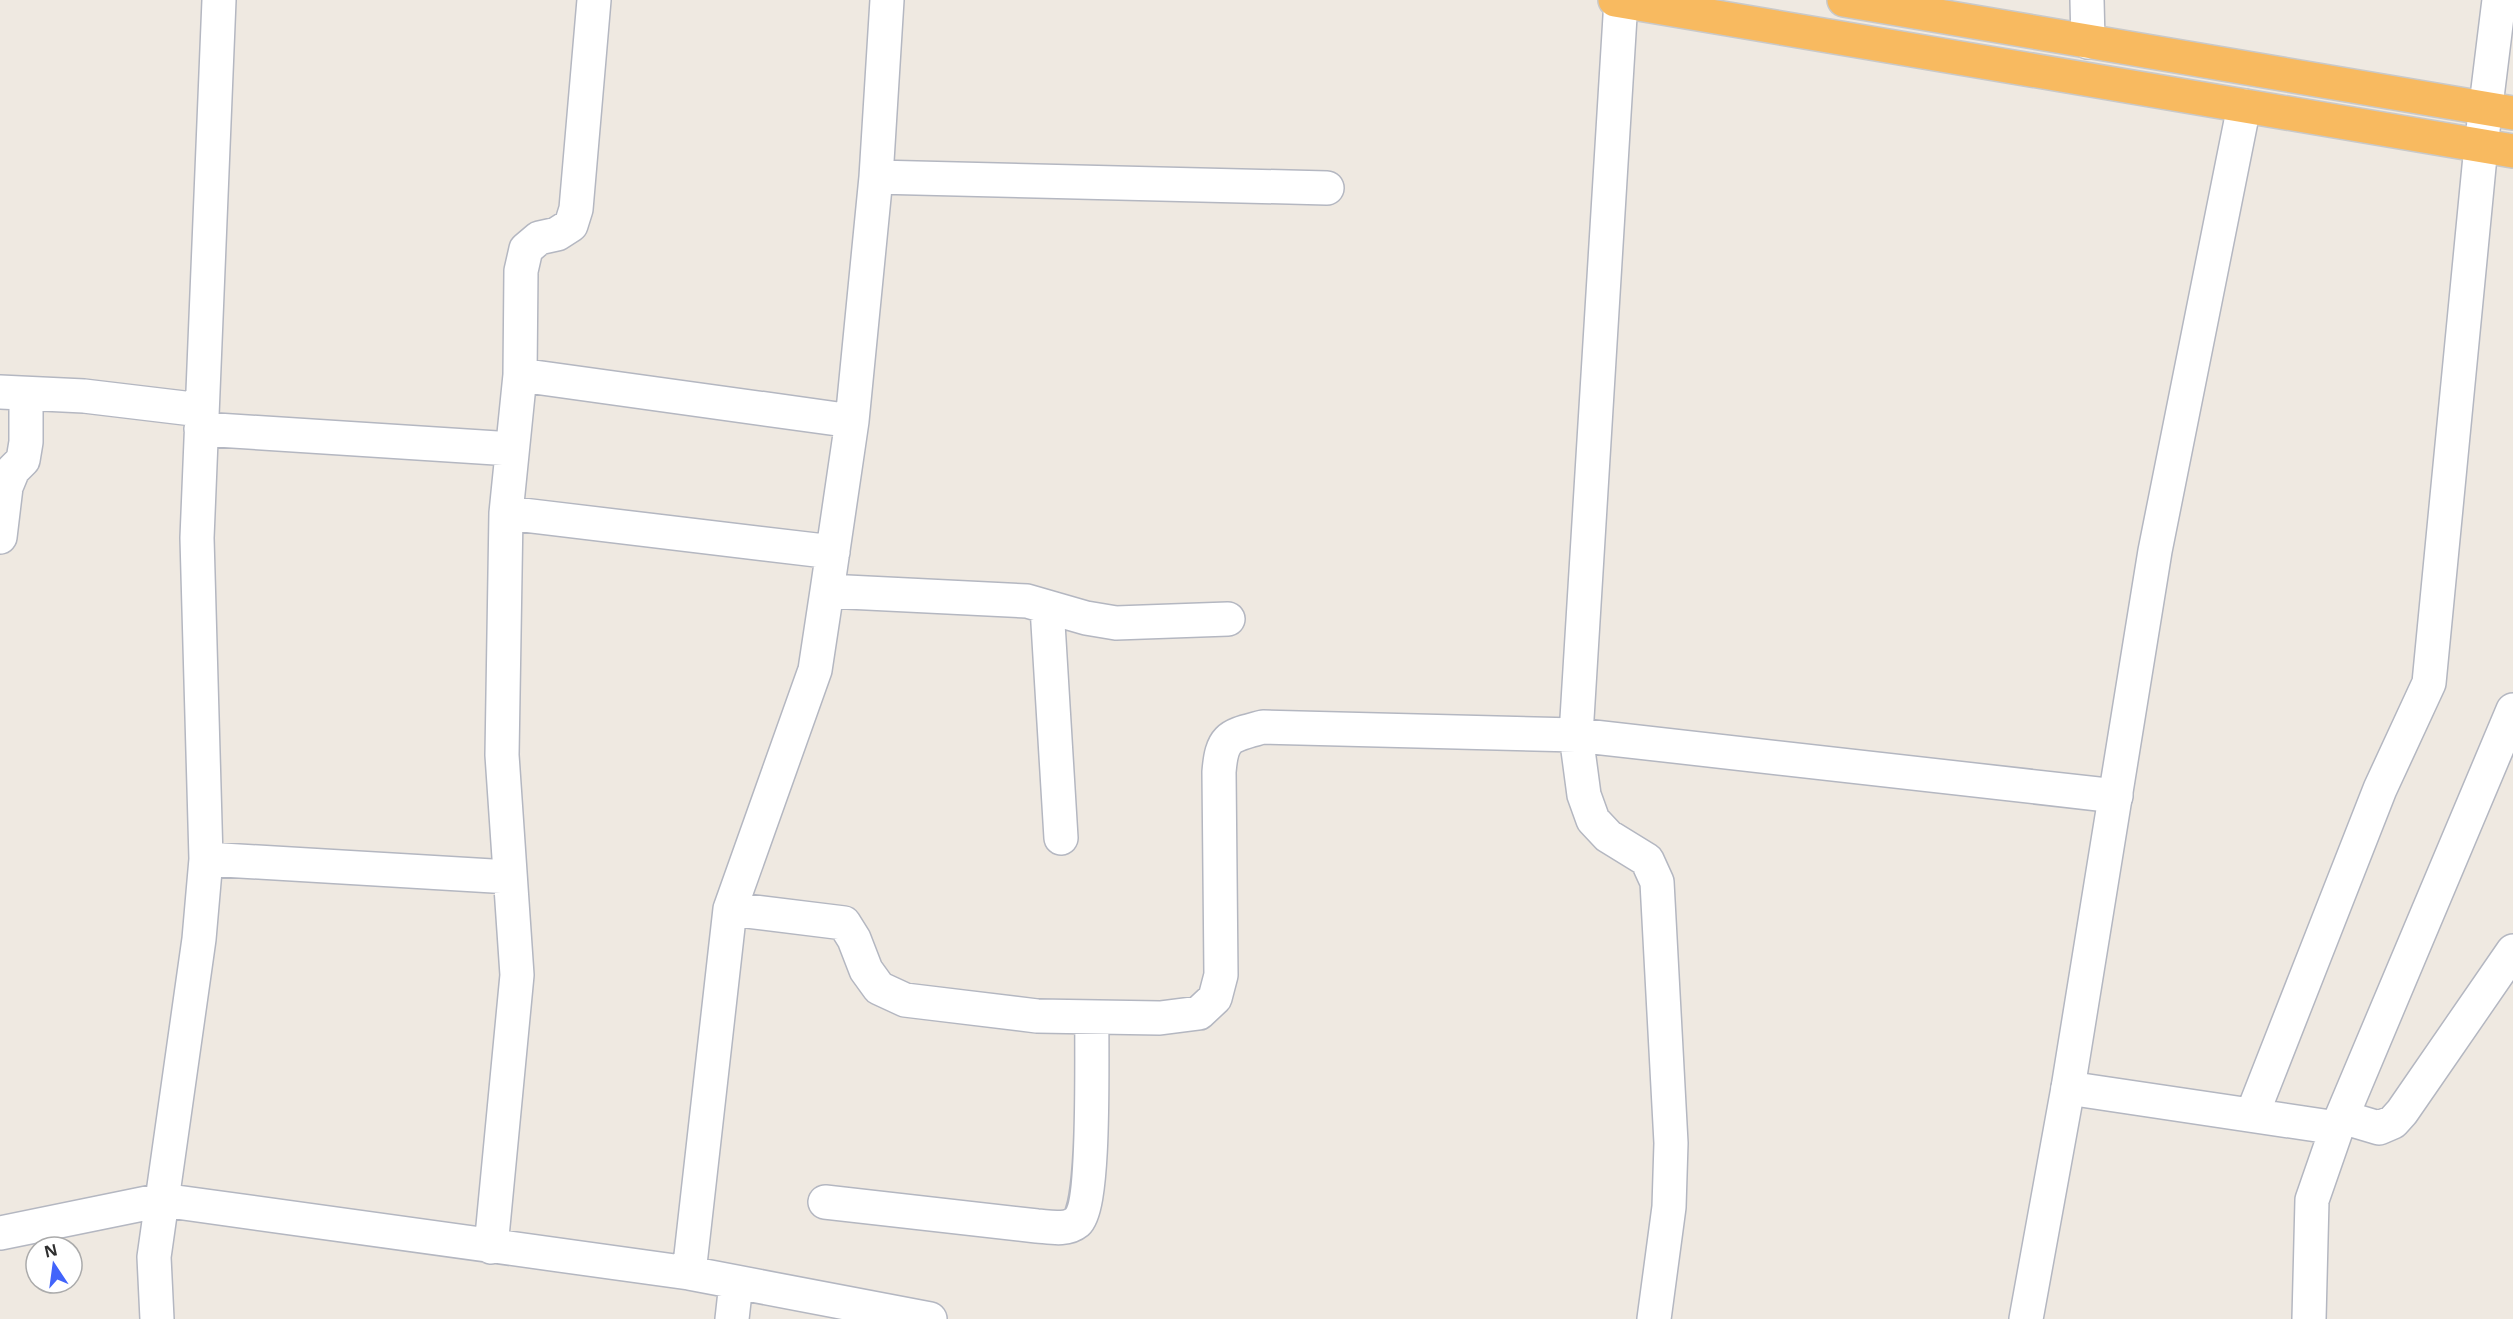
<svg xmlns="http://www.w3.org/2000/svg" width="2513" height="1319" font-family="'Noto Sans',sans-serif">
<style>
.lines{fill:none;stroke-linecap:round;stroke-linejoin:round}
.minor-casing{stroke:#b4b7c1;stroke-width:36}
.secondary-casing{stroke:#b4b7c1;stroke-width:36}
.trunk-casing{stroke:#c9c9c9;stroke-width:36}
.minor{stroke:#fff;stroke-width:33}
.secondary{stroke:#fff;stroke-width:33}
.trunk{stroke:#f8ba60;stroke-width:33}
</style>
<rect width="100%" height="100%" fill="#efe9e1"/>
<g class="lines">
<defs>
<path id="minor" d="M1621,0l-45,735 8,60 9,25 15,16 39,24 10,22 14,261 -2,64 -15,112
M2087,0l1,42
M876,177l451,11
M520,375l332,46
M0,392l84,4 117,14
M201,429l311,20
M506,513l327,39
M0,537l6,-50 7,-17 10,-10 3,-18v-48
M827,591l200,10 59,17 30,5 112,-4
M1047,607l14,231
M206,859l304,18
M730,909l114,14 10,16 12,31 13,18 26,12 132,16 123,2 39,-5 16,-15 6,-23 -2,-203c3,-37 11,-36 44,-45l313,8 540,61
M2068,1088l269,40
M2252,1115l128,-326 49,-106 52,-537 18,-146
M2342,1117l37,11 14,-6 9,-10 111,-161
M825,1202l212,24c13,1 29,5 40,-4 19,-17 14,-172 15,-205
M0,1233l162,-33 527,73 241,46
M491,1247l26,-272 -15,-220 4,-242 14,-138 1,-104 5,-22 13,-11 18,-4 14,-9 5,-16 18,-209
M689,1273l41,-364 85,-239 12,-79 25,-170 24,-244 11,-177
M157,1319l-3,-62 45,-318 7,-80 -9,-321 22,-538
M732,1319l4,-36
M2309,1319l3,-119 25,-72 176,-418"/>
<path id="secondary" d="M2026,1319l42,-231 87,-537 89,-445"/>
<path id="trunk" d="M1615,0l898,151
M1844,0l669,113"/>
</defs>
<use href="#minor" class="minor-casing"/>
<use href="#secondary" class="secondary-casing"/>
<use href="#trunk" class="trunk-casing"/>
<use href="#minor" class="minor"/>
<use href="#secondary" class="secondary"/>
<use href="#trunk" class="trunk"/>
</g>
<g transform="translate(54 1265) rotate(347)"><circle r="28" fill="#ffffff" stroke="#ababab" stroke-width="1.5"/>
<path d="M0-4.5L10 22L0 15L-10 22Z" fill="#4264fb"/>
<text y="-9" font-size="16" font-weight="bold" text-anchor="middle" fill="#2e2e2e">N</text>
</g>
</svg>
